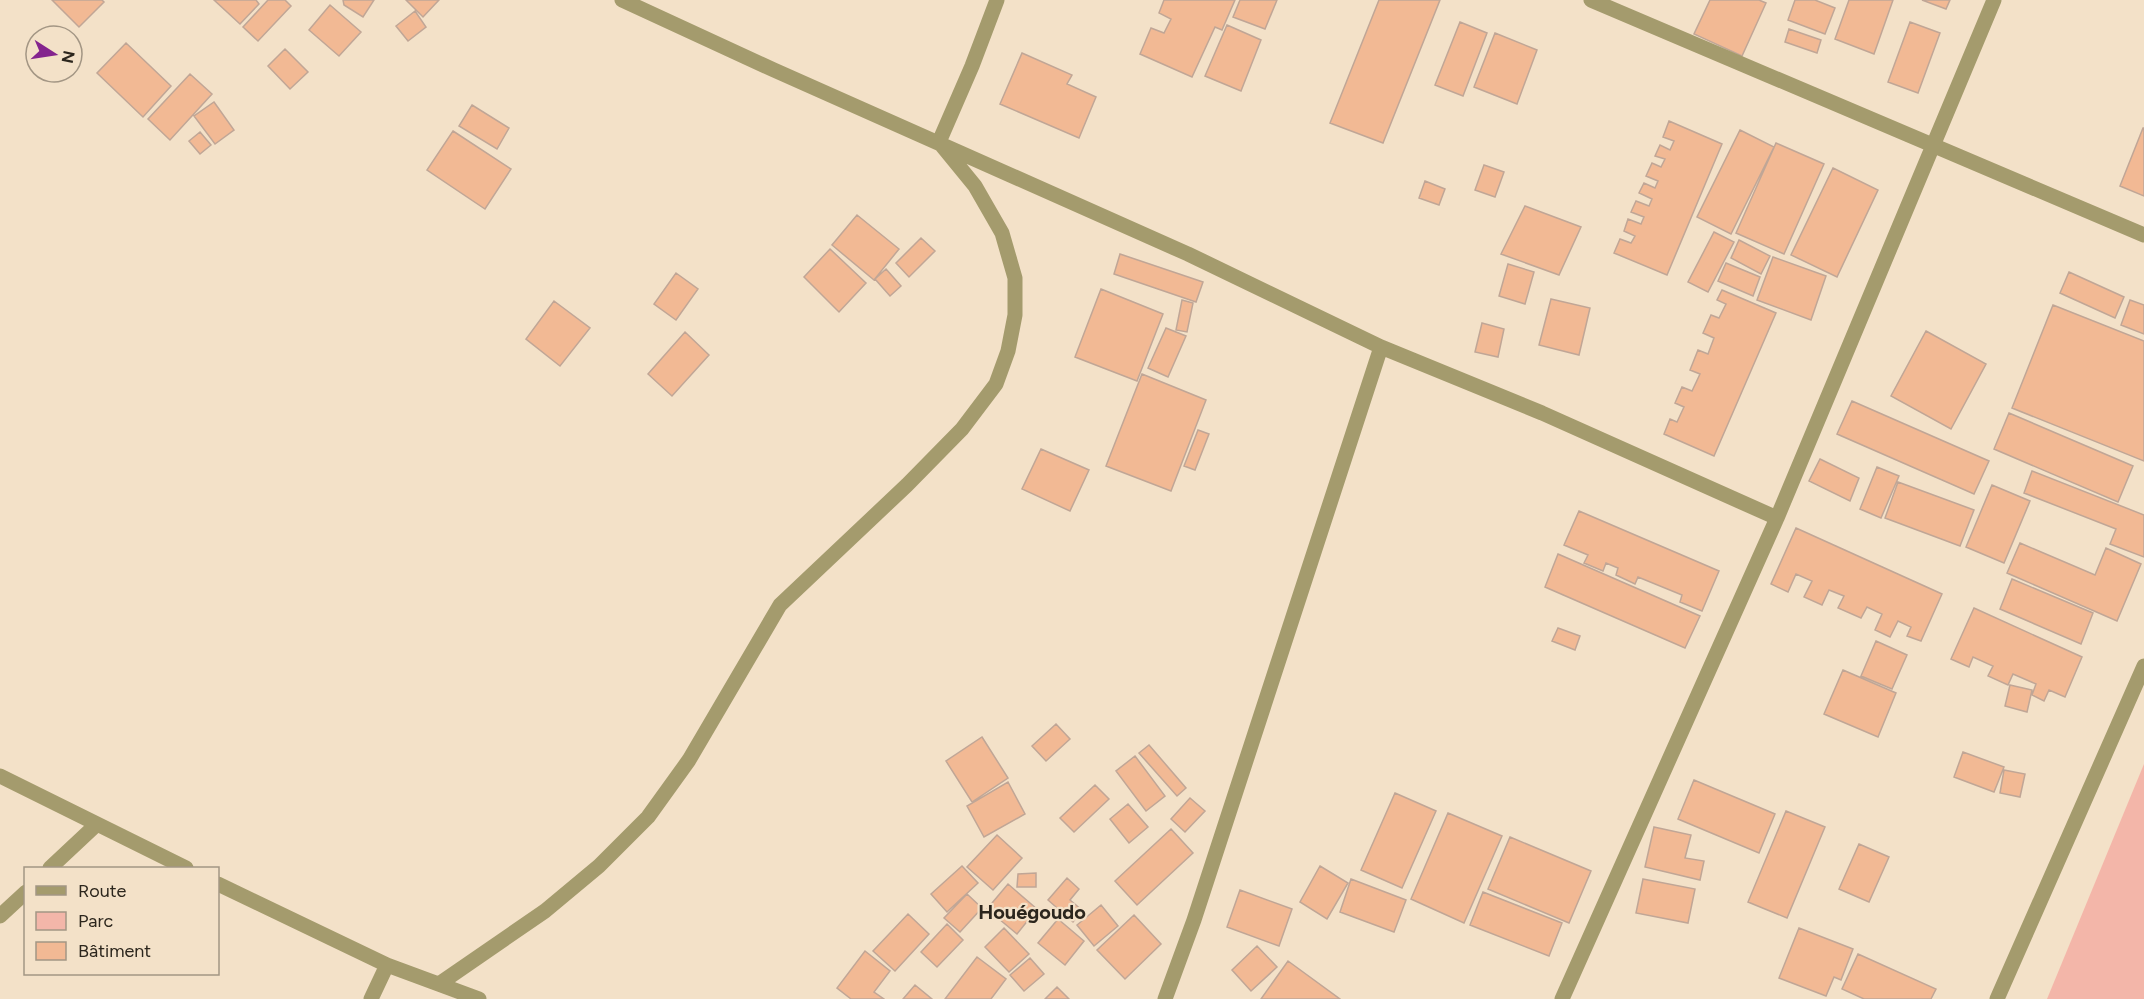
<svg xmlns="http://www.w3.org/2000/svg" width="2144" height="999" font-family="Figtree,sans-serif">
<style>
.green{fill:#f3b6a9}
.building{fill:#f2b994;stroke:#c0a696;stroke-width:1.5}
.lines{fill:none;stroke-linecap:round;stroke-linejoin:round}
.minor{stroke:#a49b6d;stroke-width:15}
.labels{text-anchor:middle;stroke-width:4.5;stroke-linejoin:round;paint-order:stroke}
.quarter-label{font-size:20px;font-weight:bold;fill:#2c261d;stroke:#f3e1c8}
</style>
<rect width="100%" height="100%" fill="#f3e1c8"/>
<path class="green" d="M2144,764v235h-97z"/>
<path class="building" d="M52,0h50l2,2 -25,25z
M214,0h42l3,4 -19,20z
M268,0h17l6,6 -33,35 -15,-14z
M343,0h31l-11,17 -19,-12z
M406,0h33l-16,17z
M1164,0h71l-13,30 -7,-3 -23,50 -52,-23 11,-26 13,5 7,-14 -12,-6z
M1240,0h37l-12,29 -32,-12z
M1379,0h61l-57,143 -53,-20z
M1710,0h49l7,3 -24,53 -48,-22z
M1795,0h20l20,8 -10,26 -37,-14z
M1849,0h44l-19,54 -39,-15z
M1922,0h28l-4,9z
M330,5l31,27 -22,24 -30,-26z
M415,11l11,16 -18,14 -12,-15z
M1460,22l27,11 -24,63 -28,-11z
M1910,22l30,11 -22,60 -30,-11z
M1227,25l34,15 -20,51 -36,-15z
M1789,29l32,11 -4,13 -32,-11z
M1495,33l42,17 -20,54 -43,-17z
M126,43l45,43 -28,31 -46,-44z
M285,49l23,23 -18,17 -22,-23z
M1022,53l50,22 -5,9 29,13 -17,41 -79,-34z
M190,74l22,20 -42,46 -22,-21z
M214,102l20,28 -19,14 -21,-28z
M472,105l37,23 -12,21 -38,-23z
M1669,121l53,23 -55,131 -53,-22 6,-14 11,4 4,-7 -11,-5 4,-12 13,5 3,-7 -13,-5 5,-11 13,5 3,-7 -13,-6 5,-10 11,5 3,-7 -12,-5 6,-13 9,4 4,-8 -10,-3 5,-11 10,5 4,-9 -11,-4z
M2143,128h1v68l-24,-10z
M1740,130l34,17 -43,87 -34,-17z
M453,131l58,38 -26,40 -58,-39z
M200,132l11,13 -11,9 -11,-13z
M1776,143l48,21 -40,90 -48,-21z
M1484,165l20,7 -9,25 -20,-7z
M1833,168l45,22 -41,87 -46,-22z
M1425,181l20,8 -6,16 -20,-7z
M1525,206l56,21 -22,48 -58,-21z
M857,215l42,34 -25,31 -42,-35z
M1714,232l20,10 -26,50 -20,-10z
M921,238l14,13 -26,26 -13,-14z
M1739,240l31,16 -9,18 -30,-16z
M830,249l36,34 -27,29 -35,-35z
M1120,254l83,28 -7,20 -82,-28z
M1773,257l53,19 -15,44 -54,-20z
M1726,263l34,14 -7,19 -35,-15z
M1508,264l26,8 -9,32 -26,-8z
M886,269l15,17 -11,10 -15,-17z
M2069,272l55,25 -9,21 -55,-25z
M676,273l22,16 -22,31 -22,-16z
M1101,289l62,25 -26,67 -62,-24z
M1722,290l54,23 -62,143 -50,-22 6,-15 7,3 7,-15 -9,-4 7,-16 10,4 8,-17 -10,-4 8,-20 10,4 6,-16 -11,-5 8,-18 8,3 7,-14 -9,-4z
M1551,299l39,9 -11,47 -40,-10z
M1182,300l11,3 -6,29 -11,-2z
M2130,300l14,5v29l-23,-9z
M554,301l36,27 -30,38 -34,-27z
M2053,305l91,36v120l-132,-53z
M1482,323l22,6 -6,28 -23,-5z
M1166,328l20,8 -18,41 -20,-9z
M1926,331l60,33 -35,65 -60,-33z
M685,332l24,23 -37,41 -24,-22z
M1142,374l64,26 -35,91 -65,-25z
M1852,401l137,60 -15,33 -137,-60z
M2009,413l124,53 -15,36 -124,-53z
M1198,430l11,4 -14,36 -11,-4z
M1041,449l48,21 -19,41 -48,-22z
M1820,459l39,19 -9,23 -41,-20z
M1877,467l22,9 -18,42 -21,-9z
M2032,471l112,44v42l-34,-13 6,-15 -92,-36z
M1898,482l76,28 -14,36 -75,-28z
M1992,485l38,16 -26,62 -38,-16z
M1579,511l140,60 -17,40 -22,-9 2,-7 -44,-18 -3,7 -19,-9 2,-7 -12,-5 -3,8 -19,-8 4,-8 -24,-10z
M1796,528l146,66 -21,47 -14,-5 4,-9 -13,-6 -8,16 -15,-7 7,-16 -15,-7 -6,11 -23,-10 6,-12 -15,-6 -7,15 -18,-8 8,-16 -16,-7 -8,18 -17,-8z
M2020,543l75,32 11,-27 35,16 -24,57 -110,-48z
M1558,554l142,62 -15,32 -140,-61z
M2012,579l81,34 -12,31 -81,-35z
M1974,608l108,49 -17,40 -16,-7 -5,11 -12,-6 4,-11 -23,-10 -5,11 -20,-9 5,-10 -20,-9 -4,10 -18,-8z
M1558,628l22,8 -5,14 -23,-9z
M1876,641l31,14 -15,34 -31,-13z
M1843,670l53,23 -18,44 -54,-23z
M2010,685l22,5 -5,22 -22,-6z
M1056,724l14,15 -24,22 -14,-15z
M982,737l26,41 -36,24 -26,-41z
M1149,745l37,43 -9,8 -38,-43z
M1963,752l41,15 -10,25 -40,-15z
M1135,756l30,40 -19,15 -30,-40z
M2004,770l21,4 -5,23 -20,-4z
M1694,780l81,34 -16,39 -81,-34z
M1008,782l17,32 -41,23 -17,-31z
M1095,785l14,14 -35,33 -14,-14z
M1395,793l41,18 -34,77 -41,-18z
M1190,798l15,13 -20,21 -14,-13z
M1128,804l20,23 -19,16 -19,-24z
M1786,811l39,16 -38,91 -39,-16z
M1448,813l54,23 -38,87 -53,-24z
M1654,827l37,8 -6,23 19,3 -4,19 -55,-13z
M1171,829l22,24 -56,52 -22,-24z
M997,835l25,23 -29,32 -26,-23z
M1510,837l81,34 -22,52 -81,-34z
M1859,844l30,13 -20,45 -30,-13z
M962,866l16,17 -31,29 -16,-18z
M1320,866l28,17 -21,36 -27,-17z
M1036,873v14h-19l1,-13z
M1067,878l12,11 -9,11 12,10 -9,12 -25,-22z
M1351,879l55,21 -12,32 -54,-20z
M1643,879l52,10 -7,34 -52,-10z
M1008,884l29,25 -20,25 -30,-25z
M1240,890l52,19 -13,37 -52,-19z
M1483,892l79,31 -13,33 -79,-31z
M967,894l15,14 -22,24 -16,-14z
M1101,905l17,21 -24,20 -17,-21z
M908,914l21,20 -34,37 -22,-20z
M1134,915l27,29 -36,35 -28,-29z
M1058,919l26,22 -19,24 -27,-22z
M947,924l16,16 -26,27 -16,-15z
M1004,928l25,26 -20,18 -24,-25z
M1799,928l54,21 -12,31 -7,-3 -8,19 -47,-18z
M1257,946l20,21 -26,24 -19,-21z
M865,951l25,20 -16,21 10,7h-33l-14,-11z
M1858,954l78,35 -5,10h-67l-22,-10z
M977,957l29,22 -15,20h-46z
M1030,958l14,16 -20,17 -14,-16z
M1288,961l52,38h-79z
M915,985l17,14h-29z
M1057,987l12,12h-24z"/>
<g class="lines">
<path class="minor" d="M622,0l152,70 414,184 193,93 161,66 235,105
M1591,0l553,235
M0,776l186,92
M50,868l47,-44
M218,884l169,81 92,34
M0,916l26,-24
M439,984l106,-73 54,-45 49,-49 41,-57 91,-155 127,-120 55,-56 34,-45 12,-33 7,-36v-37l-13,-45 -27,-47 -36,-44 33,-76 25,-66
M371,999l16,-34
M1165,999l29,-79 187,-573
M1562,999l215,-481 217,-518
M1997,999l147,-333"/>
</g>
<g class="labels">
<g class="quarter-label">
<text x="1032" y="919">Houégoudo</text>
</g>
</g>
<rect x="24" y="867" width="195" height="108" fill="#f3e1c8" stroke="#a39684" stroke-width="1.5"/>
<rect x="36" y="886" width="30" height="9" fill="#a49b6d" stroke="#a39684" stroke-width="1.5"/>
<text x="78" y="897" font-size="18" fill="#2c261d">Route</text>
<rect x="36" y="912" width="30" height="18" fill="#f3b6a9" stroke="#a39684" stroke-width="1.5"/>
<text x="78" y="927" font-size="18" fill="#2c261d">Parc</text>
<rect x="36" y="942" width="30" height="18" fill="#f2b994" stroke="#a39684" stroke-width="1.5"/>
<text x="78" y="957" font-size="18" fill="#2c261d">Bâtiment</text>
<g transform="translate(54 54) rotate(102)"><circle r="28" fill="#f3e1c8" stroke="#a39684" stroke-width="1.5"/>
<path d="M0-4.5L10 22L0 15L-10 22Z" fill="#84248e"/>
<text y="-9" font-size="16" font-weight="bold" text-anchor="middle" fill="#2c261d">N</text>
</g>
</svg>
